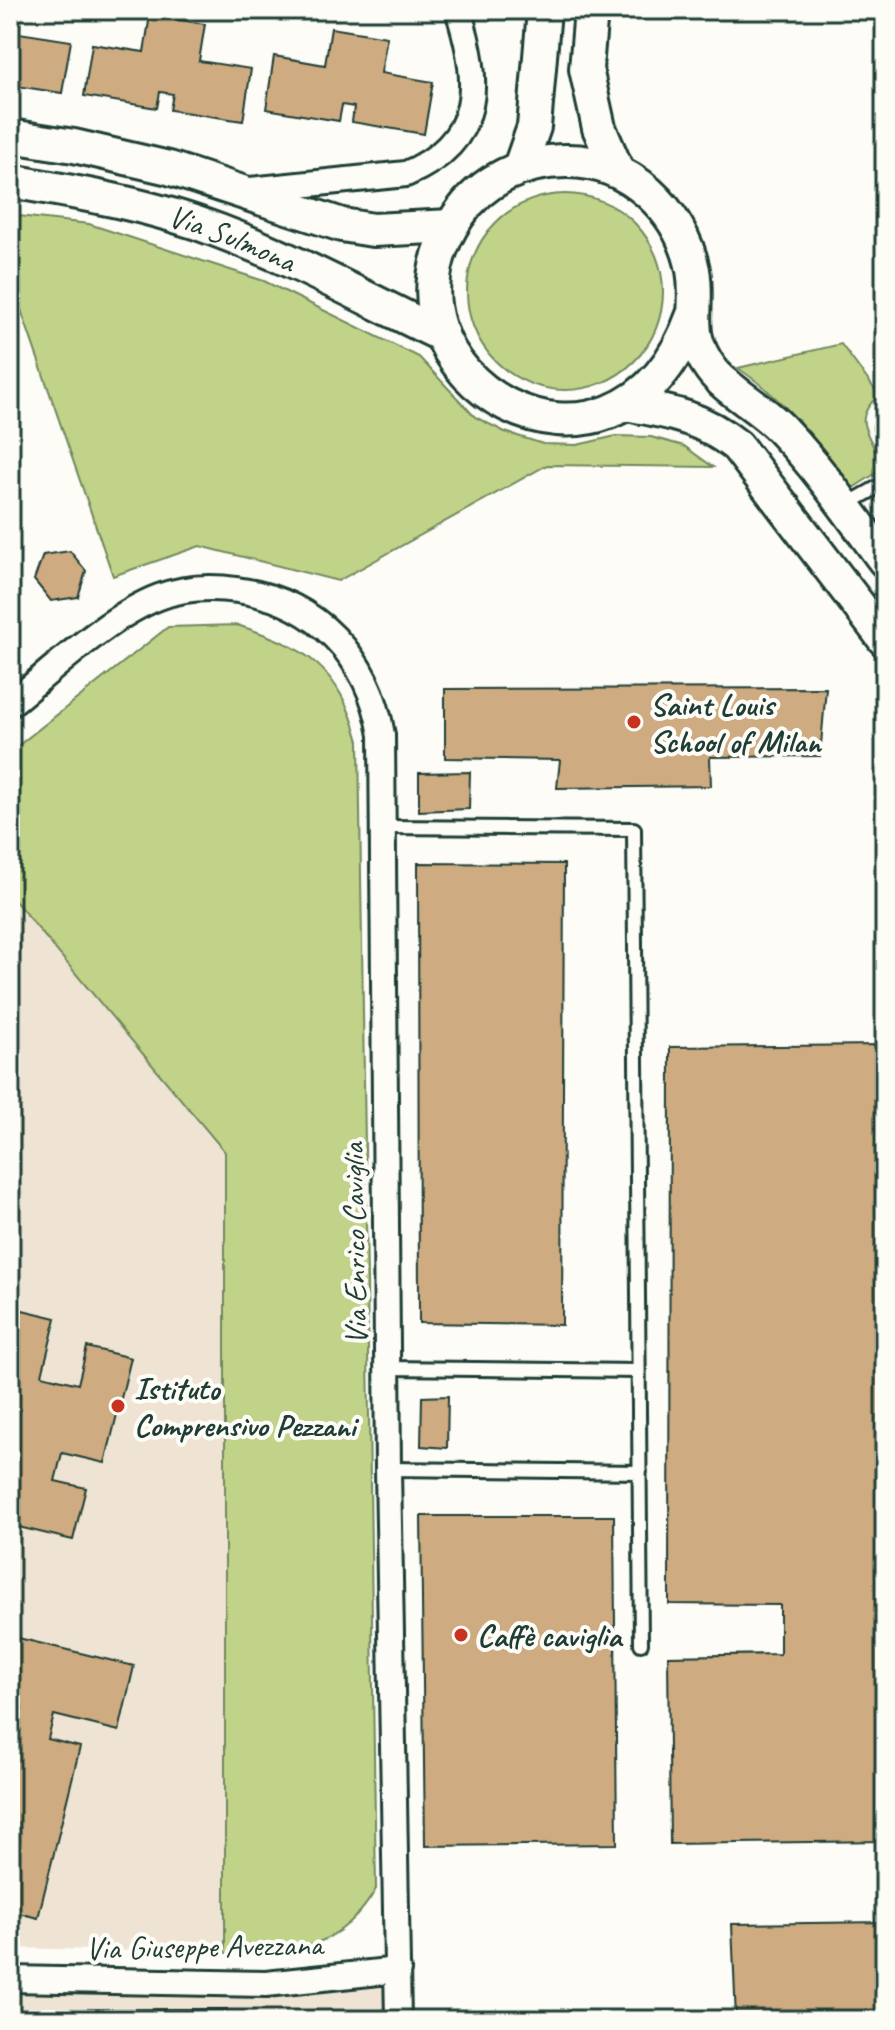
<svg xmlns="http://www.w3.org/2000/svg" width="895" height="2030" font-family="Caveat,sans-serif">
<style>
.built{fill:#efe4d3}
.green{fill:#c0d388;stroke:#70885e;stroke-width:2}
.building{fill:#ceab80;stroke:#1f3d34;stroke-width:2}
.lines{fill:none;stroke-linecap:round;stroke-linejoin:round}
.service-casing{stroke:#1f3d34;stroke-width:18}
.minor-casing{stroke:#1f3d34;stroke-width:30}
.tertiary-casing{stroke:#1f3d34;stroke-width:38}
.service{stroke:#fdfcf7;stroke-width:12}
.minor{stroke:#fdfcf7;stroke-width:24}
.tertiary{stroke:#fdfcf7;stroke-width:32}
.poi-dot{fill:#c8321e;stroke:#fdfcf7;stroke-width:3}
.labels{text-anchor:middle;stroke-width:8;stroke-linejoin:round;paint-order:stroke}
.street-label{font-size:32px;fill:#1f3d34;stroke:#fdfcf7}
.poi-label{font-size:32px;font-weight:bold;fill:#1f3d34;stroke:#fdfcf7;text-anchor:start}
</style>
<rect width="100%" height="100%" fill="#fdfcf7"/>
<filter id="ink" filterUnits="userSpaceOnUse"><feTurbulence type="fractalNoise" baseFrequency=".0125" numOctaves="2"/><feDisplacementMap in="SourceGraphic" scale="16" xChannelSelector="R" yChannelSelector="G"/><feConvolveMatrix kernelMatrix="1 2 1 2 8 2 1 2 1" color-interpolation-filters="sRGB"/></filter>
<g filter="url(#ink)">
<path class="built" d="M10,895l215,257v801l-215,-5z
M398,1970v50h-388v-41z"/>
<path class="green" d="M467 292a98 98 0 1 1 196 0a98 98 0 1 1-196 0Z
M10,215l79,9 175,57 155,76 56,60 30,15 38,12 34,1 39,-9 35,1 33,9 29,21 -166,-2 -209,116 -138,-35 -87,30 -103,-298z
M841,344l38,51c-36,32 3,42 -1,77l-25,16c-36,-46 -66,-87 -115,-120z
M237,625c70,22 102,43 122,116l17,1148c-34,60 -86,67 -151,64v-801l-215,-257v-143l158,-125z"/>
<path class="building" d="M10,10h12l-3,23 52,8 -9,52 -52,-8z
M150,15l55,9 -6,37 52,8 -8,52 -73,-11 3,-16 -13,-2 -3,16 -73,-12 8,-52 52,8z
M331,28l56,9 -6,36 52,9 -9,52 -72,-12 2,-15 -12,-2 -3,16 -73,-12 8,-53 51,9z
M70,551l16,20 -8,26 -27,4 -17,-21 9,-25z
M826,688l-6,68 -110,1 1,29 -154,2 3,-28 -115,-2v-69z
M470,772l-1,37 -50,2v-38z
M418,863l146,1 -2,461 -143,-2z
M885,1045v796l-215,3 -2,-188 112,-2v-49l-111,-1 1,-557z
M10,1307l46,11 -14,57 36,9 9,-37 44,11 -26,105 -43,-10 -7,28 31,7 -13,52 -63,-15v-66l6,-26 -6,-1z
M448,1396l-1,52 -26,-2 1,-49z
M421,1516h193l3,328 -192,2z
M10,1636l124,30 -15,65 -65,-16 -6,24 32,8 -42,171 -28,-7v-182l6,1 6,-22 -12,-3z
M885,1922v98h-149l-4,-96z
M227,2009v11h-217v-10z"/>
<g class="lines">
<defs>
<path id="service" d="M885,416l-4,12 4,10
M846,505l39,-22
M382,827l252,2 7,815
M387,1368l251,3
M388,1469l252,3"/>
<path id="minor" d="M250,190l156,-16c78,-33 75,-92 52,-164
M10,704c44,-35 97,-87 149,-107 26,-10 51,-11 78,-7 80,11 132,67 145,145l6,734 10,551
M10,1979l256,5 132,-14"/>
<g id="tertiary">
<path d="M591,10l-5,59 13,59 18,42"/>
<path d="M10,136l64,10 95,22 173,57 31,5 78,-4"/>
<path d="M520,167l14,-40 10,-117"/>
<path id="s1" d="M10,181c71,12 142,24 209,50 77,29 149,69 223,104"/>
<path d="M693,315c-77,214 -341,58 -235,-99 24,-36 65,-55 108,-55 63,-1 115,49 127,109 7,40 -10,61 18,99 16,22 53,40 73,63 37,39 69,86 101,129"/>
<path d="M626,404c44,8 75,13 111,42l148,194"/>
</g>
</defs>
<use href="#service" class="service-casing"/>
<use href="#minor" class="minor-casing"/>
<use href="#tertiary" class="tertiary-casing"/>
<use href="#service" class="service"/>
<use href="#minor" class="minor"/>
<use href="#tertiary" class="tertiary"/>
</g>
</g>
<g class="poi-dot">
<circle cx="634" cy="722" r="8"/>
<circle cx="118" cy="1406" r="8"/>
<circle cx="461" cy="1635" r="8"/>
</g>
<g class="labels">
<g class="street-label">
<text dy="11" stroke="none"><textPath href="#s1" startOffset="230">Via Sulmona</textPath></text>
<text transform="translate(354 1244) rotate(-91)" y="11">Via Enrico Caviglia</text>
<text transform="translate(204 1946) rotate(-1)" y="11">Via Giuseppe Avezzana</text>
</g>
<g class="poi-label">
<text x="650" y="715">Saint Louis<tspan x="650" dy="37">School of Milan</tspan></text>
<text x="134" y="1399">Istituto<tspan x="134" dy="37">Comprensivo Pezzani</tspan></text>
<text x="477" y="1646">Caffè caviglia</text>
</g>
</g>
<rect width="895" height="2030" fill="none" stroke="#fdfcf7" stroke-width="40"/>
<rect x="20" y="20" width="855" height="1990" fill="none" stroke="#1f3d34" stroke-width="3" filter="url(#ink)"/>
</svg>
